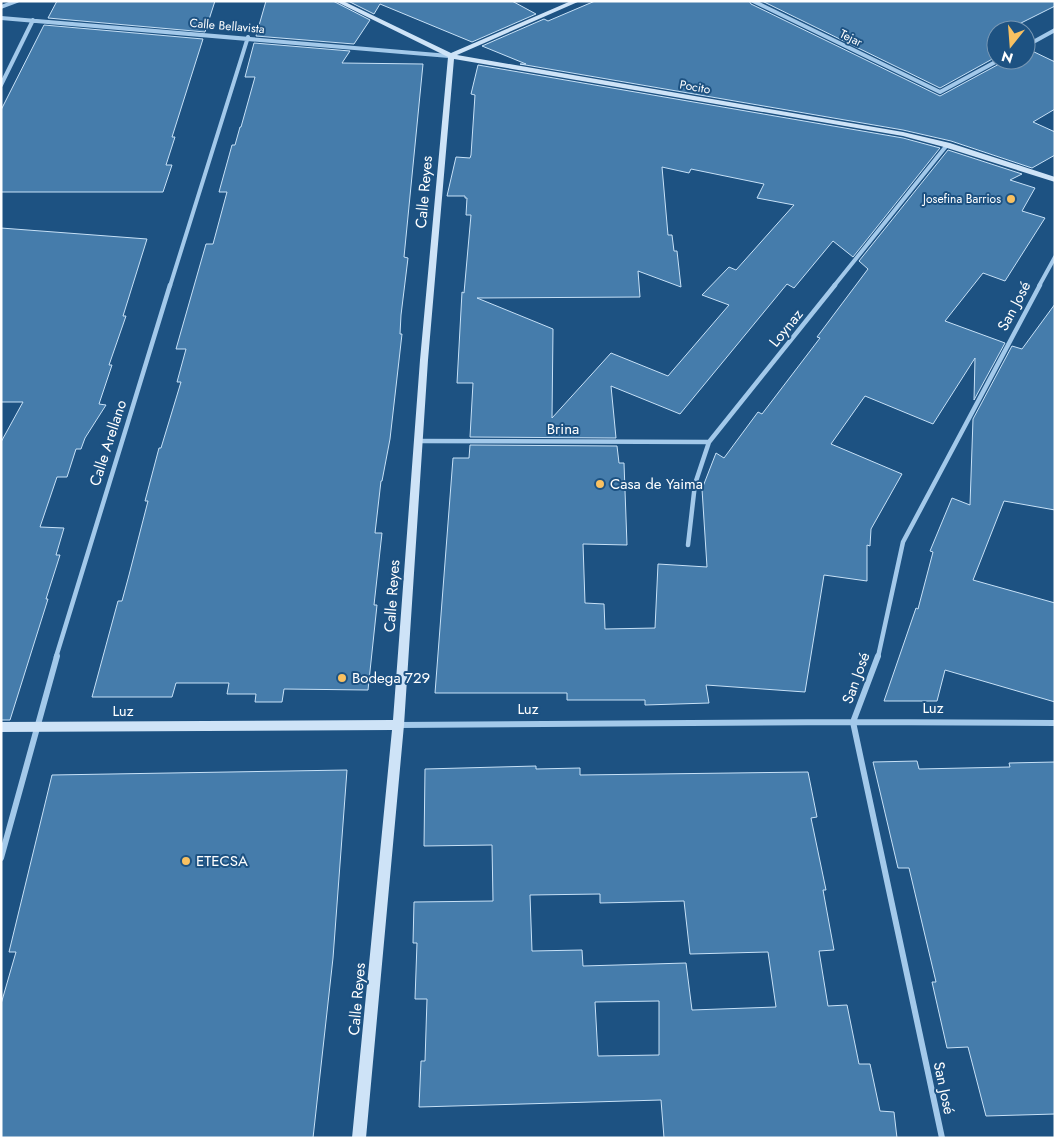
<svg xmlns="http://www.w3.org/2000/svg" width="1056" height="1139" font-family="Jost,sans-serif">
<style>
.building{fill:#457cab;stroke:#c7e1f7;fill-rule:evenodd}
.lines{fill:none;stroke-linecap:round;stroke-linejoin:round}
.street-far2{stroke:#a3c9ea;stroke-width:4}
.street-far1{stroke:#a3c9ea;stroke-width:4.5}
.street{stroke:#a3c9ea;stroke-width:6}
.secondary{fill:#cee3f7;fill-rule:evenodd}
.poi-dot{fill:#f9c161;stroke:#1d5282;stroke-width:2}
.labels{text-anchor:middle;stroke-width:4;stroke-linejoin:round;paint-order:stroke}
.far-street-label{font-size:12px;fill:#fff;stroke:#1d5282}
.far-poi-label{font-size:12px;fill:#fff;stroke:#1d5282;text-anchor:end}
.street-label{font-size:15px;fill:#fff;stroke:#1d5282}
.poi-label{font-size:15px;fill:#fff;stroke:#1d5282;text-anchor:start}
</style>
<rect width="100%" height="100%" fill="#1d5282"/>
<path class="building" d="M57,1h158l-10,31 -157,-14z
M266,1h67l37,19 -16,24 -98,-8z
M348,1h164l24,13 -64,28 -92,-38 -6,10z
M595,1h154l2,3 189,92 61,-33 2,-3h23v-10l2,-1 27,13v47l-22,13 22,10v23l-23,13 -81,-27 -48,-11 -383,-66h6l-44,-18 62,-27 4,2z
M762,1h293v5l-48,24h-11v27l-56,31z
M44,25l159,14 -31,98h3l-9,28h6l-9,27h-162v-82z
M254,43l96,8 -8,12 81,1 -19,193 4,1 -7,57 -1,19h2l-12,105 -8,42h-1l-6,52h7l-8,72h3l-9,85 -84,-1 -2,13h-27l1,-8h-29l2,-11h-53l-4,14h-80l26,-96h4l7,-26 19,-74h-3l14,-53h2l20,-66h-4l9,-33h-10l30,-105h7l14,-52h-8l13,-47h3l5,-18h1l14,-50h-10z
M478,65l425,73 37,10 -87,109 -20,-16 -39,47 -7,-4 -107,130 -69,-28 5,52 -146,-1 3,-54h-16l5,-91 2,1 7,-78h-5l1,-17h-2v-2h-18l9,-39 14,1 1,-3 4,-60 -4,-1zM662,167l27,6 2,-4 73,15 -7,14 37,7 -58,65 -7,-3 -27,28 27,10 -61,71 -57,-23 -59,65 1,-89 -76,-31 163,-1 -2,-26 43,16 -4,-36h-3l-2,-16h-4z
M948,150l74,24 -12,6 25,8 -13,23 23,7 -40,63 -22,-8 -38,48 60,22 -31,57 1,-42 -42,66 -68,-28 -34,48 71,30 -31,55 -1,17 -3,-1v36l-43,-6 -19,117 -99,-7 3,18 -64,2v-5h-78v-7h-132l18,-235h16l1,-13 147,1 2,17h5l3,82 -44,-1 2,59 19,1 1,25 50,-1 3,-64 49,3 -5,-78 14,-36 8,5 34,-46 4,2 58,-76 -3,-1 51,-68 -9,-8z
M1,228l146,11 -24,77h3l-17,49h3l-13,39 7,1 -21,33 -4,11h-5l-9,28h-10l-17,50 24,1 -8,27h4l-14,44h2l-38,121h-9v-278l22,-40h-22z
M1055,304v206l-51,-9 -31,79 82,23v99l-110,-32 -8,31h-53l32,-93 2,1 15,-57 -3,-1 22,-53 18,7 3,-86 39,-73 10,3z
M917,761l2,8 91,-2 -1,-4 46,-1v352l-69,2 -18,-69 -21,1 -15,-66h4l-27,-114h-11l-25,-106z
M536,766v3l44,-1v7l228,-3 9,45 -6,1 15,72h-3l11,60 -15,1 9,55 19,-1 12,59h11l10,47 14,1 3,26h-233l-3,-38 -242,7 2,-46h4l2,-62h-12l2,-56h-4l1,-41 79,-1 -1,-56 -68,1 1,-77zM600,894v9l84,-2 6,53 78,-2 8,55 -84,3 -6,-47 -103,3 -1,-16 -50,1 -2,-56zM659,1001v54l-61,1 -3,-54z
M347,770l-14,188 -20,180h-312v-134l15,-52h-7l43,-177z"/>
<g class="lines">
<path class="street-far2" d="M753,1l187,91 59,-32
M1,7l16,-6
M1,18l448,38
M1026,46l29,-16
M1,85l32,-65
M170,286l78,-249
M834,286l113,-141
M1039,286l16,-29"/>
<path class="street-far1" d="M418,441l291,1
M688,545l7,-61 14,-42 126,-157
M56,657l114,-372
M878,657l25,-115 137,-257"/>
<path class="street" d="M878,656l-25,66 89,416
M398,725l455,-3 202,1
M1,858l56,-202"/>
<path class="secondary" d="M335,1h8l108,52 120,-52h9l-123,54 446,77 47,11 105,34v5l-111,-35 -41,-11 -449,-77 -26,301 -24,365 -38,413h-14l40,-408 -391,2v-10l392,-2 27,-360 28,-303z"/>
</g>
<g class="poi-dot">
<circle cx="1011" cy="199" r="5"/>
<circle cx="600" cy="484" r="5"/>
<circle cx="342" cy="678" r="5"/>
<circle cx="186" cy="861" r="5"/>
</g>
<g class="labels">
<g class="far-street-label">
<text transform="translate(227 26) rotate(5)" y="4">Calle Bellavista</text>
<text transform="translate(851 38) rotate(26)" y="4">Tejar</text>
<text transform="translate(695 87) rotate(10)" y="4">Pocito</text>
</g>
<g class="far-poi-label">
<text x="1001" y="203">Josefina Barrios</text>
</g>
<g class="street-label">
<text transform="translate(424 192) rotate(-85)" y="5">Calle Reyes</text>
<text transform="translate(1014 306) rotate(-62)" y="5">San José</text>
<text transform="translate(786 328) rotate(-51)" y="5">Loynaz</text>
<text x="563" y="434">Brina</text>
<text transform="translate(108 443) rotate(-72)" y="5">Calle Arellano</text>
<text transform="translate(392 596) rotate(-86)" y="5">Calle Reyes</text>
<text transform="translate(856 678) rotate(-70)" y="5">San José</text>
<text x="933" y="713">Luz</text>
<text x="528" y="714">Luz</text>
<text x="123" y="716">Luz</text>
<text transform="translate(357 999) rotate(-85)" y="5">Calle Reyes</text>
<text transform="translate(944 1088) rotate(78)" y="5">San José</text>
</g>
<g class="poi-label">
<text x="610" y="489">Casa de Yaima</text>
<text x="352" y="683">Bodega 729</text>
<text x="196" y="866">ETECSA</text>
</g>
</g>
<rect width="1056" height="1139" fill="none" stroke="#ffffff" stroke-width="5"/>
<g transform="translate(1011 45) rotate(197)"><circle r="24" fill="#1d5282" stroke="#7797b4"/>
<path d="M0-4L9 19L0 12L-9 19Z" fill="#f9c161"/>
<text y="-8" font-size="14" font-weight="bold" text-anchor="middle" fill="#ffffff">N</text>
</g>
</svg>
